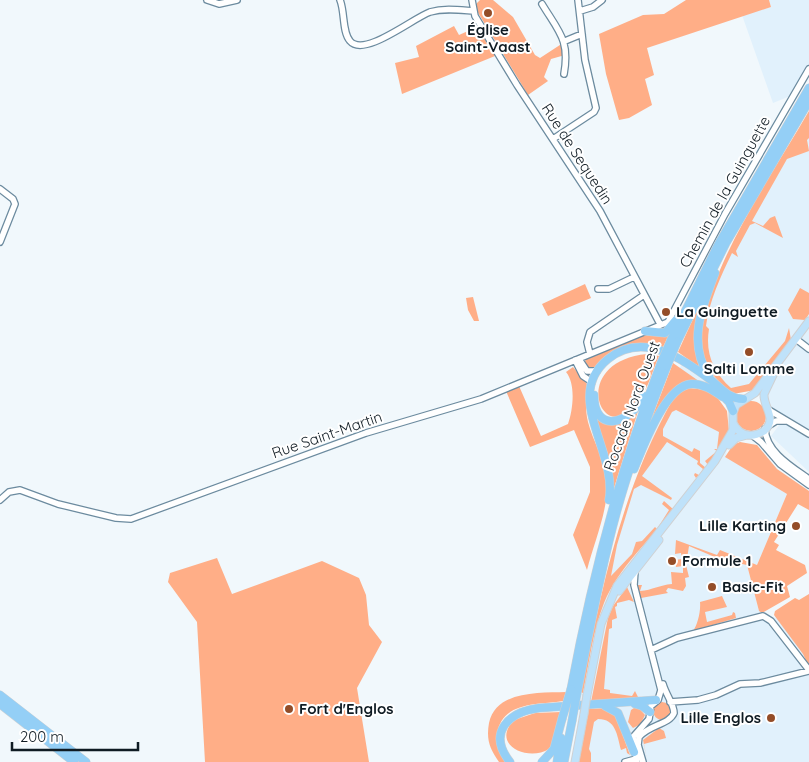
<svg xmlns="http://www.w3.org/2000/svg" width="809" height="762" font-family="Quicksand,sans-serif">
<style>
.built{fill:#e1f1fc}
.green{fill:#ffae87}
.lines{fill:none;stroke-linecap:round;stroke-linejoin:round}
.minor-casing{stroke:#6c8b9f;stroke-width:8}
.major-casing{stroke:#cfd1d3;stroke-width:9}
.highway-casing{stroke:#cfd1d3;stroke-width:9}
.minor{stroke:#fff;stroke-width:5.5}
.major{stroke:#bfe2fa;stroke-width:7}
.highway{stroke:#94cff6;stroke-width:8}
.major-bridge-casing{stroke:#cfd1d3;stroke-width:9;stroke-linecap:butt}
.highway-bridge-casing{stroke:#cfd1d3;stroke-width:9;stroke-linecap:butt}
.major-bridge{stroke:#bfe2fa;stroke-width:7}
.highway-bridge{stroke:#94cff6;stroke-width:8}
.poi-dot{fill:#944d28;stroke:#fff;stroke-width:2}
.labels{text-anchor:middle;stroke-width:4;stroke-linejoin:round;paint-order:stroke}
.poi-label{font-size:15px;font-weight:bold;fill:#0f1b23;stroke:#fff;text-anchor:start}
.street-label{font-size:15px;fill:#0f1b23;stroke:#fff}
</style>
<rect width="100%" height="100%" fill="#f1f8fc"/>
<path class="built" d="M769,0h40v71l-9,21 -27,11 -31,-88 29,-8z
M809,111v361l-38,-36 9,-12 -1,-10 -24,-24 -22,4 -10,8 -46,-27 51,-124z
M665,405l63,30 -2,22 61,37 -30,71 -11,-4 13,50 16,7 34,-24v168h-236l8,-70 24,-115 25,-83z"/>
<path class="green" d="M480,0h13l20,17 22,38 5,3 23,-15 2,12 -14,4 -7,18 4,4 -20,14 -51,-84 -2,-6z
M686,0h83l2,7 -124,41 7,27 -9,4 7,26 -23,13 -10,2 -13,-46 -7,-40 44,-19 21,-1z
M454,26l5,9 18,-8 18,29 -93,38 -7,-31 24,-6 -3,-11z
M809,111v27l-2,2 2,11 -22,8 -35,62 11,5 7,-8 5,-2 8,22 -28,-15 -5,2 -14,26 2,6 -6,-4c-11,23 -23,48 -26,73l3,3c-4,24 4,43 22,59l18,-4 36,-43 4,-13 2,12 -36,50 -22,4c-19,-15 -30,-28 -33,-53 -1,-6 2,-13 3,-18 14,-70 70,-150 106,-212z
M585,284l6,14 -43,18 -6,-12z
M800,288l9,5v21l-4,6 -12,-1 -5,-9z
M473,297l6,24h-5l-6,-11 -2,-12z
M703,297l-9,40 5,30 -21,-15z
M671,331l-8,16c-29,-6 -49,-1 -68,22l-7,-1 -3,-6 1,-3 60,-26z
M647,354l12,2c-7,16 -12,36 -23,49 -35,43 -68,-43 11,-51z
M673,363l30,21 -24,1 -7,5 -26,43z
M573,367l14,17c-1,13 -2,26 1,38 5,20 17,37 19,58 2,29 -13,62 -20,90l-14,-35 17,-43v-25l-16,-37 -44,17 -24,-56 13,-5 22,50 27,-12c5,-14 8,-40 -2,-52z
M690,388l15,2 12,7 10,14 2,20 -21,34 -3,-4 12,-10 -3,-2h3l2,-17 -43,-22 -4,2 -9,17v7l29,16 2,-4 6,3v12l6,5 -10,10 -2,-3 1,-2 4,2 4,-6 -6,-5 1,-3 -31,-19 -25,34 30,22 -1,2 -30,-15 -7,4 -17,56 -6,31 21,-22 4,-12 6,-1 13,-14 2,2 12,-19 -7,-6 2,-3 10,9c-23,29 -56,58 -70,93 -11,28 -15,60 -21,90l-2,-1c20,-101 40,-201 92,-293l7,-7z
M736 416a15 15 0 1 1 30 0a15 15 0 1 1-30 0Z
M639,408l-25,80 -7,-37 -13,-33v-9l18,14z
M740,442l17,3 20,24 32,22v19l-11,-6 -24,38 5,3 -3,5 29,15 2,8 -20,13 3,11 -28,16 -3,-2 -12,-46 -5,-1 -11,4 -5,-5 -7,1 -2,-6 -28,-12 -3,19 3,12 -4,1 1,8 -3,5 -15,-3 -2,3 2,2 -27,5v4l-5,-17h6l-2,6c13,-1 19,-6 32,-7l-1,-12 12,1v-7l-7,1 -1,-7 7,-1 -1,-6 -6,1 1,-14 41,15 3,-5 37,15 30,-71 -62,-37 8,-12z
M217,558l15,36 90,-33 37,17 7,17 3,30 13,17 -25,46 12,74h-164l-8,-140 -29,-40 2,-9z
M627,587l7,15 -5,-2 -12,3v3l-2,1 2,11 -5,2v8l-3,1 -5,60 6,1v3l22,3 3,-5 4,8 -48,3 17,-84 5,-12z
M809,594v73l-6,-13 -29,-39 1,-4 20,-13 4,2z
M722,596l5,11 -22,5 2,10 25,-7 1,-3 2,1 1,5 -43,13c4,-5 8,-19 7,-29z
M566,692l-3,9c-25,4 -61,0 -66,33 -2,10 2,20 9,28h-7c-9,-13 -13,-22 -10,-39 7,-33 51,-30 77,-31z
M653 711a9 9 0 1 1 18 0a9 9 0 1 1-18 0Z
M637,706l8,9 -6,12 -3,2 3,-4 -6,3 -5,-6 3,-12z
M607,708l7,3 16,44 -3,-2 -1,-5 -5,2c-4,-15 -5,-31 -23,-31l-4,3 -5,27 2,4v9h-12l10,-53z
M561,712c-3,11 -5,27 -12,37 -21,13 -59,-4 -35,-29l21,-7z
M659,728l5,3 2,7 -22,6 3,16 -4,-20z"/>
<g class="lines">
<defs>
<path id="minor" d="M207,0l12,4 18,-4
M340,0c5,12 2,32 10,41 14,17 63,-23 80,-29 14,-4 29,-2 43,-1
M472,0l3,16 42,69 83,126 60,113
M542,4c17,28 28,36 22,70
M580,11l13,-4 9,-7
M565,41l17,-7
M553,139l41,-27 2,-4 -11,-48 -7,-60
M0,189l13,10 2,5 -15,38
M598,289h11l25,-12
M796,339l13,10
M590,354l-3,-12 3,-10 54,-37
M579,359l8,12h10
M575,360l8,16 9,6
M769,410l40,24
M768,426l8,-5h10
M765,429c1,23 27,38 44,50
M752,435l9,7 19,22 29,21
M0,500l9,-8 11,-2 38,14 58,14 15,1 235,-86 115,-34 187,-77 57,-108 84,-145
M635,571l-1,14 27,105 -3,10 -7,6 -2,13 -16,18 4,25
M651,650l26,-12 86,-22 8,5 38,49
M670,702l28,-2 18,-5 24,-11 20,-1 49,-12
M625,762l11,-3
M643,762l-5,-17 1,-8c11,-13 30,-12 35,-24 0,-9 -8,-18 -11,-29"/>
<path id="major" d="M733,423c3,6 8,11 15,12 6,1 11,-1 16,-4 14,-12 -1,-24 0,-37l10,-21
M729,445l7,-7 11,-3
M619,591l40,-51
M587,695l14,-71 16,-38 98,-125 18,-31v-17l3,-8 19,-12 54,-72
M575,762l9,-48"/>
<path id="highway" d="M645,331l20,2 11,-13
M671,340l47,-95 91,-157
M677,342l49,-99 83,-142
M709,376c-22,-33 -7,-69 6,-103
M720,393l9,9 4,9
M594,395c0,40 36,29 50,1
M634,469c9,-22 31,-83 57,-85 12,-1 23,7 32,13
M609,500c9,-48 -47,-104 -1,-141 35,-28 73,-1 103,21 10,8 18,19 32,19
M571,689c21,-112 49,-220 90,-326
M577,693c12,-60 23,-121 39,-179 14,-51 32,-100 51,-148
M0,695l86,67
M0,704l74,58
M635,704l7,2 8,6
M605,706l13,7 16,39
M510,762c-23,-29 -2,-50 29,-54l117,-8
M542,762l12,-13 8,-30
M557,762l4,-24
M564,762l8,-41"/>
</defs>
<use href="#minor" class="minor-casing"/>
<use href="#major" class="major-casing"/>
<use href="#highway" class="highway-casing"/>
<use href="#minor" class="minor"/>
<use href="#major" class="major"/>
<use href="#highway" class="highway"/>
<defs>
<path id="major-bridge" d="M584,714l3,-19"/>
<path id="highway-bridge" d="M661,363l10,-23
M667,366l10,-24
M562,719l9,-30
M572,721l5,-28"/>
</defs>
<use href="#major-bridge" class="major-bridge-casing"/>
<use href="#highway-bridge" class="highway-bridge-casing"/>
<use href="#major-bridge" class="major-bridge"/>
<use href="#highway-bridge" class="highway-bridge"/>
</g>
<g class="poi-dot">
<circle cx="488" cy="13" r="5"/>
<circle cx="666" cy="312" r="5"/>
<circle cx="749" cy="352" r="5"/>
<circle cx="796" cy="526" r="5"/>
<circle cx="672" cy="561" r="5"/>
<circle cx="712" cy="587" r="5"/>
<circle cx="289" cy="709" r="5"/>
<circle cx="771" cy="718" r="5"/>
</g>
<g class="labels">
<g class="poi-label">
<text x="488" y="35" text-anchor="middle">Église<tspan x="488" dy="17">Saint-Vaast</tspan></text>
<text x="676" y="317">La Guinguette</text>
<text x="749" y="374" text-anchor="middle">Salti Lomme</text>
<text x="786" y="531" text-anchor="end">Lille Karting</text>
<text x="682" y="566">Formule 1</text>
<text x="722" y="592">Basic-Fit</text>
<text x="299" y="714">Fort d'Englos</text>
<text x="761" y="723" text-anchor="end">Lille Englos</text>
</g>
<g class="street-label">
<text transform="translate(577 154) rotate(57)" y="5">Rue de Sequedin</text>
<text transform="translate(725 192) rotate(-61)" y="5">Chemin de la Guinguette</text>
<text transform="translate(632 406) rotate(-70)" y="5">Rocade Nord Ouest</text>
<text transform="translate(327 435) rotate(-19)" y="5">Rue Saint-Martin</text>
</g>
</g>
<path d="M12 742v8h126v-8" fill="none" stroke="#0f1b23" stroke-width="2.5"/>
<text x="20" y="742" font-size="15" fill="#0f1b23" stroke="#ffffff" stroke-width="4" paint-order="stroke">200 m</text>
</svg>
